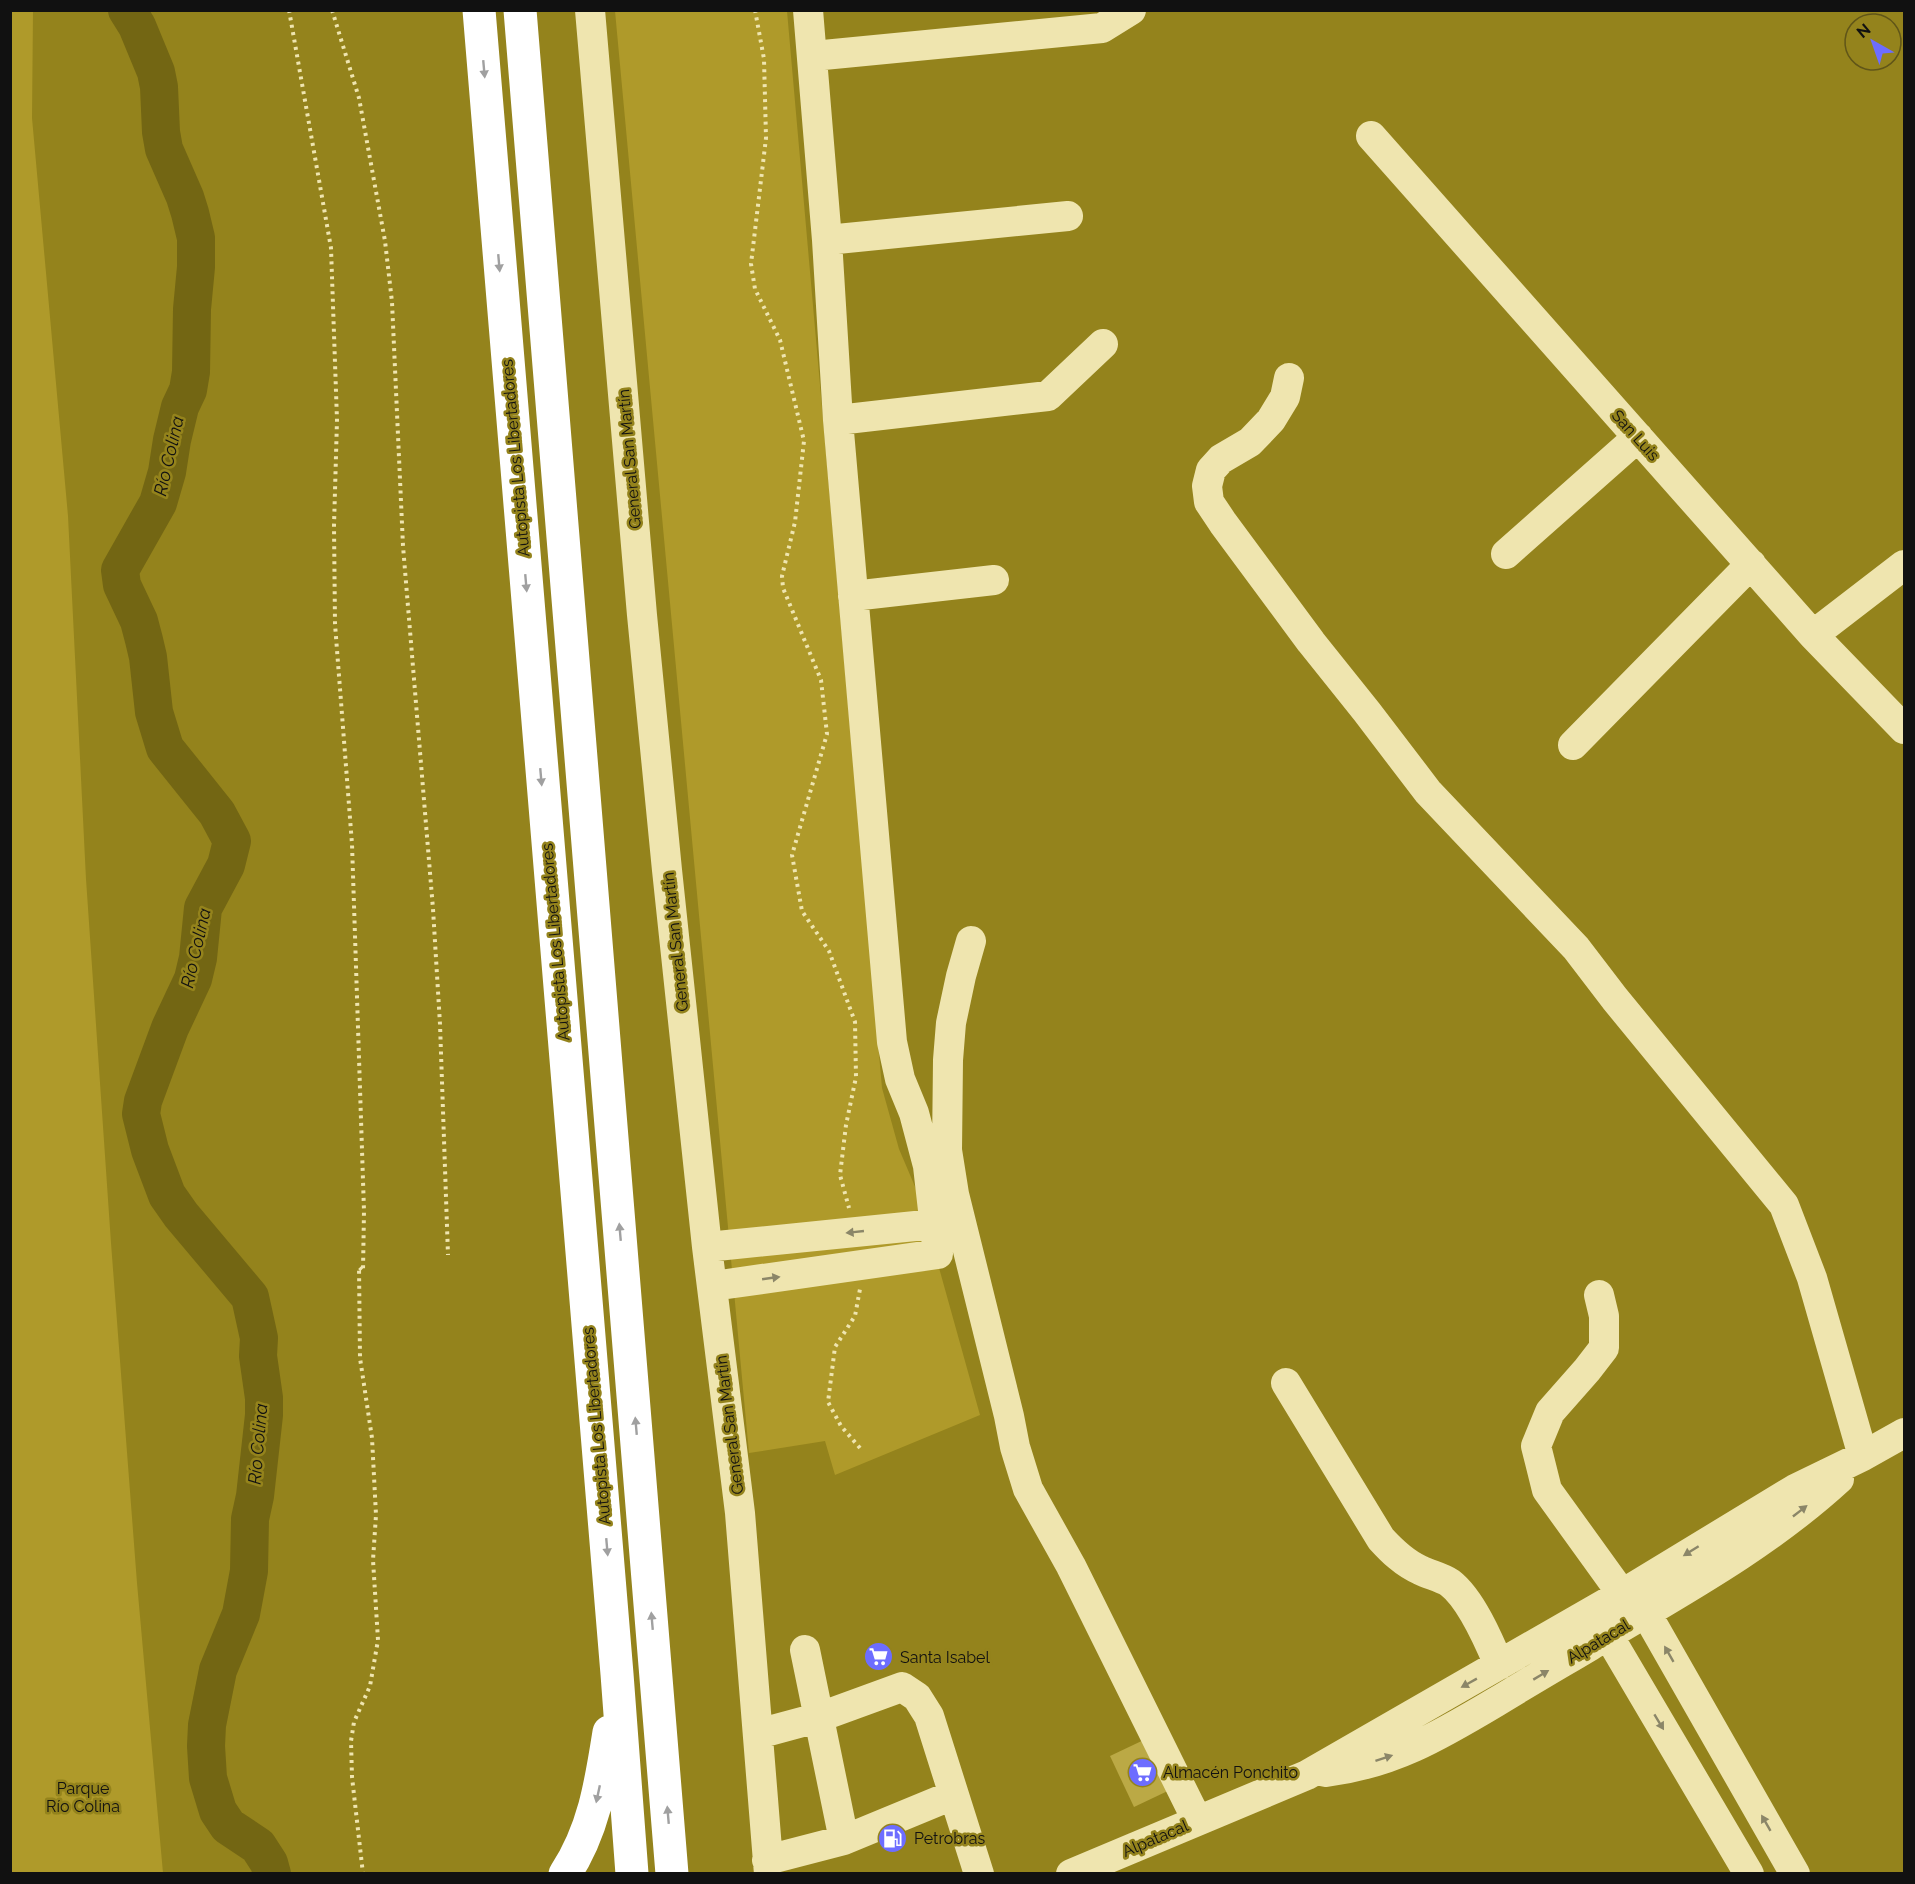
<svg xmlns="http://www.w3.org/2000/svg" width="1915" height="1884" font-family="Raleway,sans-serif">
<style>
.green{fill:#af9a2a}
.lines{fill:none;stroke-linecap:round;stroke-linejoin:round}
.river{stroke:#736613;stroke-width:38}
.building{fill:#bba945}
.path{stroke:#efe5af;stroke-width:4;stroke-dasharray:3 4.5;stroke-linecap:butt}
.minor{stroke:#efe5af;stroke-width:30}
.highway{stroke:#fff;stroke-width:33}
.oneway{fill:#a0a0a0}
.oneway2{fill:#8b8668}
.labels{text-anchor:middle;stroke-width:5;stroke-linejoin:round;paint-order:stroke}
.street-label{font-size:16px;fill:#111;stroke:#94831c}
.poi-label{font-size:16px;fill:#111;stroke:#94831c;text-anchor:start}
.park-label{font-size:16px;fill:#111;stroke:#94831c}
.water-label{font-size:18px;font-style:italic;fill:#111;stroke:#94831c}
</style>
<rect width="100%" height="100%" fill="#94831c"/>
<path class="green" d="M33,11l-1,107 36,398 18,363 25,364 26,340 26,290h-152l-1,-1862z
M615,11h172l95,1077 17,61 20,47 61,219 -145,60 -10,-34 -76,12z"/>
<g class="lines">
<path class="river" d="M127,10l10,16 19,46 3,15 2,45 3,17 21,48 5,16 6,25v29l-4,42 -1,63 -3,18 -8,17 -8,33 -5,32 -9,31 -38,67 2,15 17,36 5,19 4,17 6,55 11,36 52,65 15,28 -6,24 -23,43 -5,50 -5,21 -23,49 -27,73 -2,13 9,36 17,45 14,20 69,82 9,41 -1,18 6,42v17l-9,81 -5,23 -1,52 -8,43 -23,56 -11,55 -1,21 2,32 10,33 10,15 30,20 11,17 3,11"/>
</g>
<path class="building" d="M1150,1737l24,51 -40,19 -24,-51z"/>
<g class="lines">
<path class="path" d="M289,10l42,238 6,172 -3,106 1,98 17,220 12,367 -1,60 -4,-4 1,91 12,80 4,77 -3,45 5,80 -8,46 -16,36 -3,19 1,36 11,97
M332,10l27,88 26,143 7,61 11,244 30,363 7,115 8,231
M755,10l9,49 2,79 -15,126 4,25 25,51 24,101 -9,81 -13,54 1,12 38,92 6,54 -35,121 10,56 27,40 26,71 1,55 -10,48 -6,50 9,33
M860,1448l-19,-22 -13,-24 7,-55 20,-31 5,-27"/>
<path class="minor" d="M590,10l52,605 25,255 40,377 33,266 29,361
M813,56l289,-28 29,-18
M1371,136l442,499 91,94
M827,240l241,-24
M1289,378l-4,19 -14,23 -21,22 -29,17 -10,11 -4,16 2,16 14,21 88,119 56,70 61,80 148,156 39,51 169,206 28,73 51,178
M838,420l210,-24 55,-52
M1506,554l132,-117
M853,596l141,-16
M1813,635l91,-70
M1573,745l178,-181
M971,941l-10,35 -10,47 -3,37 -1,90 7,44 55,222 6,31 13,42 43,77 126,254
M707,1247l228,-23
M713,1286l225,-32 -10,-88 -14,-53 -14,-34 -8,-37 -54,-622 -11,-180 -19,-230
M1599,1295l5,21v32l-17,22 -37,42 -14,34 11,44 75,104
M1286,1383l95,156c11,12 23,24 39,31 10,5 21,7 30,13 21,16 39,58 49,82
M1646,1613l149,261
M1608,1635l141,239
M805,1650l39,190
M758,1734l59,-16 85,-31 15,10 12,19 50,158
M1325,1772c67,-8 114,-36 171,-70 31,-19 62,-37 94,-56 85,-51 175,-99 249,-167
M767,1860l77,-20 109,-45
M1071,1874l236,-99 315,-181 173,-105 68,-33 41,-23"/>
<path class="highway" d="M479,10l138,1664 15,200
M520,10l152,1864
M565,1874c29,-44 36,-91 44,-142"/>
</g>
<defs><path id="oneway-solid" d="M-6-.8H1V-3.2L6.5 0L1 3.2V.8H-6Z" transform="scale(1.5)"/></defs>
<g class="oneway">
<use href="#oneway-solid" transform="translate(484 69) rotate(85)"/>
<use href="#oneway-solid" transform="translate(499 263) rotate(85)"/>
<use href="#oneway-solid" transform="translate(526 583) rotate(85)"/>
<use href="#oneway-solid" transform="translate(541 777) rotate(85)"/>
<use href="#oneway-solid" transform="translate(620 1232) rotate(-95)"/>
<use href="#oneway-solid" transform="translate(636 1426) rotate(-95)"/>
<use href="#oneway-solid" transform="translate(607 1547) rotate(85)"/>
<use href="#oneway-solid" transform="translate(652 1621) rotate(-95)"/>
<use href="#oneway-solid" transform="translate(598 1794) rotate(102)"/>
<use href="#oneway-solid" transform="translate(668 1815) rotate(-95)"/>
</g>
<g class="oneway2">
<use href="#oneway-solid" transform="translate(855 1232) rotate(174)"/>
<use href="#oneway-solid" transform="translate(771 1278) rotate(-8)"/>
<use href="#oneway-solid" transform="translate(1800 1511) rotate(-38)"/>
<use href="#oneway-solid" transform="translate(1691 1551) rotate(148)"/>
<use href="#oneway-solid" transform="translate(1669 1654) rotate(-120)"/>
<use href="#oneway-solid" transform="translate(1541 1675) rotate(-31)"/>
<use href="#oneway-solid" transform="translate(1469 1683) rotate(151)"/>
<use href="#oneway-solid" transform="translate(1659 1722) rotate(59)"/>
<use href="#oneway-solid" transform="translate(1384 1758) rotate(-18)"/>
<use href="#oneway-solid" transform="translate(1766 1823) rotate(-120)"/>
</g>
<defs>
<symbol id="supermarket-disc" viewBox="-11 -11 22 22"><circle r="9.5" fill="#6d6dff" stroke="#94831c"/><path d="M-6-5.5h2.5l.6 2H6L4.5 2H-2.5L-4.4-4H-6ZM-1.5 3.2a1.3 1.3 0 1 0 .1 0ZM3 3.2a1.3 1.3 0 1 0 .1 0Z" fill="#fff"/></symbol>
<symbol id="fuel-disc" viewBox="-11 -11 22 22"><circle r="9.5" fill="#6d6dff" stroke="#94831c"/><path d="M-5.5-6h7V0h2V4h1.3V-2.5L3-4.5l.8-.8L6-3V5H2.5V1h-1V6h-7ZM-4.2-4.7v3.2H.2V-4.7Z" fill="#fff"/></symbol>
</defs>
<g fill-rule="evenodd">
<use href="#supermarket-disc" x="862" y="1640" width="33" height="33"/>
<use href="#supermarket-disc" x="1126" y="1756" width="33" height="33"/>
<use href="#fuel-disc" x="876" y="1822" width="33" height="33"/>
</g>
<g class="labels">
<g class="street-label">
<text transform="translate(1636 435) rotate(48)" y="6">San Luis</text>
<text transform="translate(515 458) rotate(-95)" y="6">Autopista Los Libertadores</text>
<text transform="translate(629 459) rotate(-95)" y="6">General San Martín</text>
<text transform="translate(555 942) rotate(-95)" y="6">Autopista Los Libertadores</text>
<text transform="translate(675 942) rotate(-96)" y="6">General San Martín</text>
<text transform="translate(729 1425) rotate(-97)" y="6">General San Martín</text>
<text transform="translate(596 1426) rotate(-95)" y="6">Autopista Los Libertadores</text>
<text transform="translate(1598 1641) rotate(-31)" y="6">Alpatacal</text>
<text transform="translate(1155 1838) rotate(-23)" y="6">Alpatacal</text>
</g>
<g class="poi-label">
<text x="900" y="1663">Santa Isabel</text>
<text x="1163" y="1778">Almacén Ponchito</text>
<text x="914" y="1844">Petrobras</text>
</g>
<g class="park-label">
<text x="83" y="1794">Parque<tspan x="83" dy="18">Río Colina</tspan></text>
</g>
<g class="water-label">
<text transform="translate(169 456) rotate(-77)" y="6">Río Colina</text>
<text transform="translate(196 948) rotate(-77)" y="6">Río Colina</text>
<text transform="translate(258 1444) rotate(-85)" y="6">Río Colina</text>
</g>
</g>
<rect width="1915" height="1884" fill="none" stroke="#111111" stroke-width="24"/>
<g transform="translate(1873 42) rotate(320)"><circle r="28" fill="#94831c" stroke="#605518" stroke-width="1.5"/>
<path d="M0-4.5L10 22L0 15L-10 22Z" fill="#6d6dff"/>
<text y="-9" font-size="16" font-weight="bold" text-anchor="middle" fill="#111111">N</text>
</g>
</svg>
